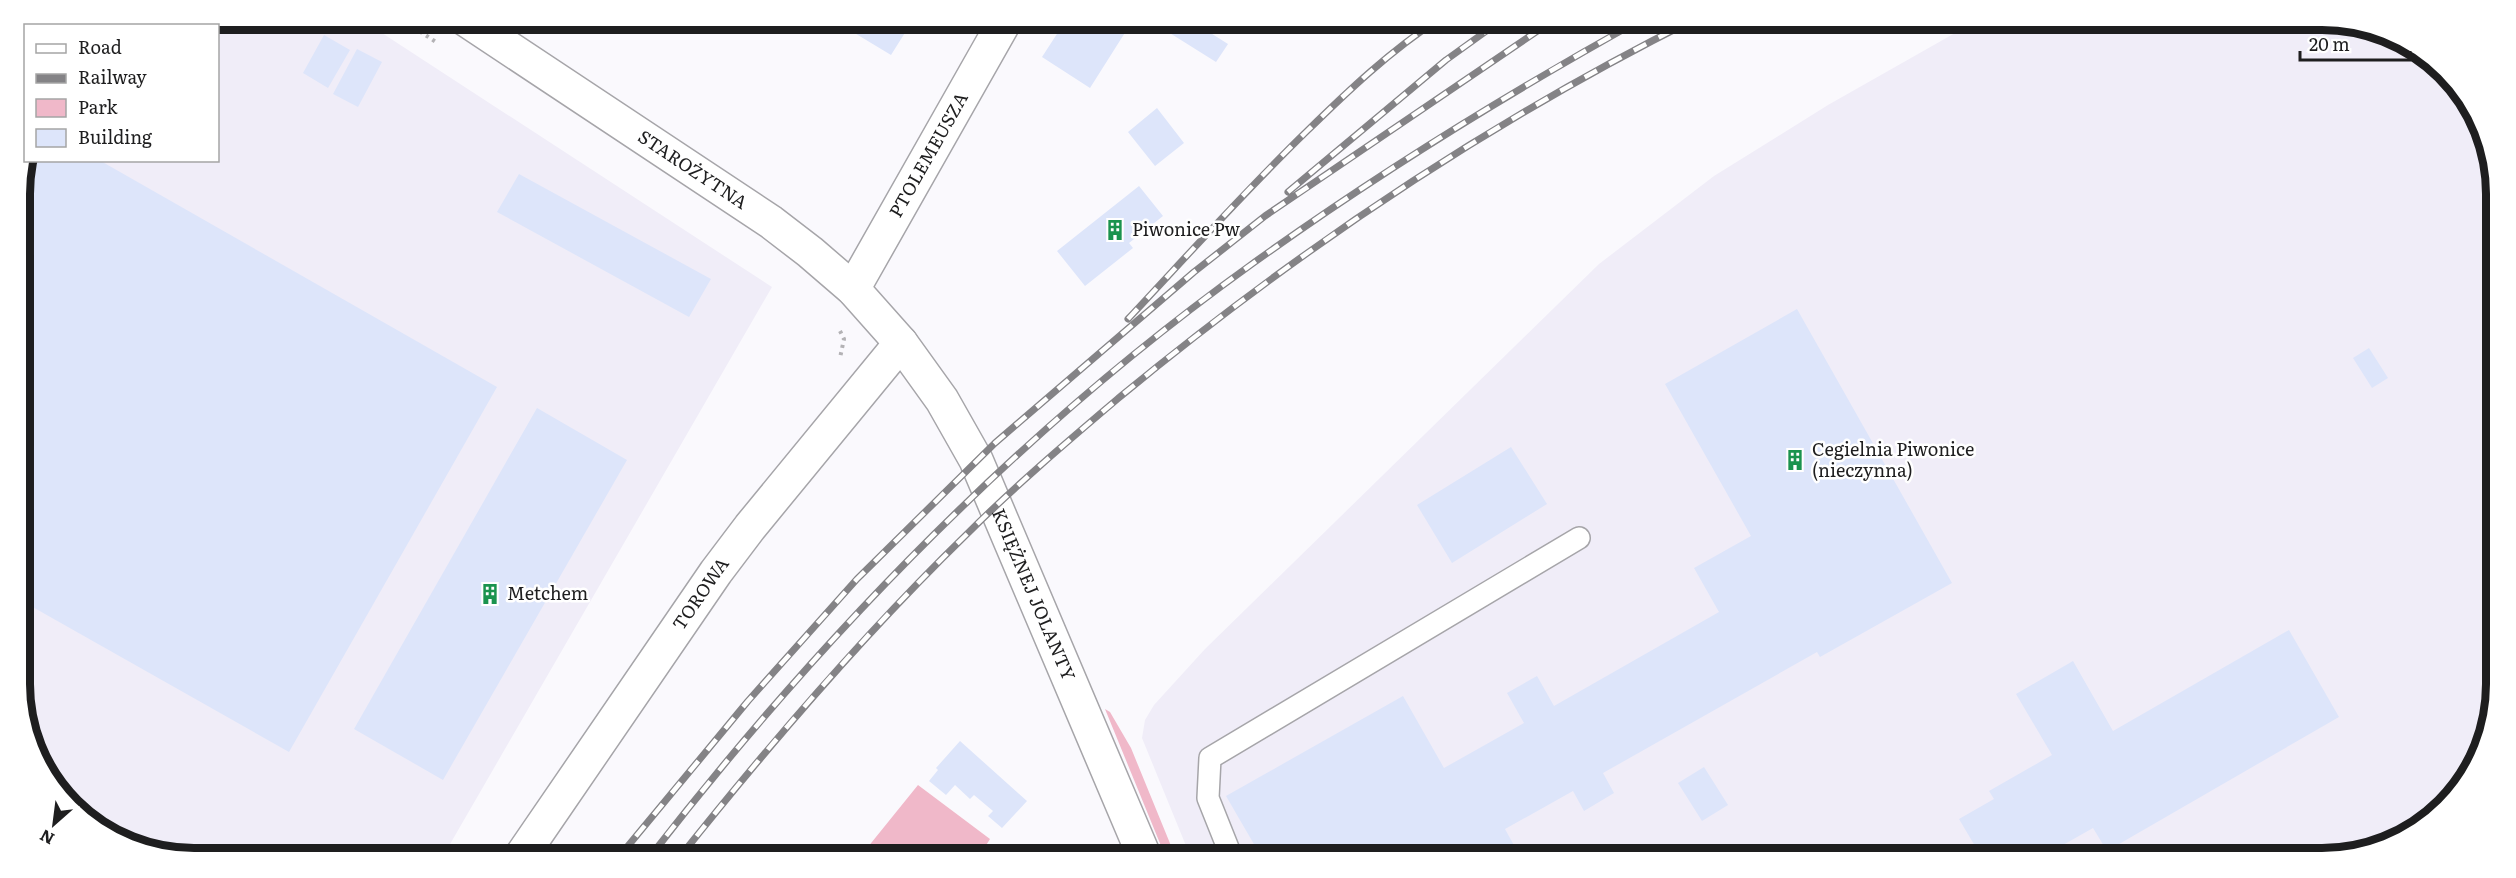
<svg xmlns="http://www.w3.org/2000/svg" width="2516" height="878" font-family="Literata,serif">
<style>
.built{fill:#f0edf8}
.green{fill:#f0b8c9}
.building{fill:#dde5fa}
.lines{fill:none;stroke-linecap:round;stroke-linejoin:round}
.service-casing{stroke:#a6a5a9;stroke-width:24}
.minor-casing{stroke:#a6a5a9;stroke-width:36}
.tertiary-casing{stroke:#a6a5a9;stroke-width:36}
.path{stroke:#b3b2b5;stroke-width:4;stroke-dasharray:3 4.5;stroke-linecap:butt}
.service{stroke:#fff;stroke-width:21}
.minor{stroke:#fff;stroke-width:33}
.tertiary{stroke:#fff;stroke-width:33}
.rail-casing{stroke:#848386;stroke-width:7}
.rail{stroke:#fff;stroke-width:4.5;stroke-dasharray:14;stroke-linecap:butt}
.labels{text-anchor:middle;stroke-width:5;stroke-linejoin:round;paint-order:stroke}
.street-label{font-size:18px;fill:#1e1e1f;stroke:#fff}
.poi-label{font-size:18px;fill:#1e1e1f;stroke:#fff;text-anchor:start}
.rim{fill:none;stroke:#1e1e1f;stroke-width:8}
</style>
<rect width="100%" height="100%" fill="#faf9fd"/>
<path class="built" d="M194,19l168,1 410,267 -330,571h-248l-56,-9 -75,-50 -40,-81 -3,-536 6,-21 192,-1v-134l-55,-1z
M1978,20h344l56,9 76,50 41,92 1,513 -9,56 -58,82 -50,27 -46,9h-1142l-49,-120 3,-18 9,-15 51,-56 394,-385 115,-88 114,-71z"/>
<path class="green" d="M1105,709l5,3 21,36 45,110h-10z
M918,785l72,54 -12,19h-119z"/>
<path class="building" d="M833,20h80l-22,35z
M1066,20h67l-43,68 -48,-31z
M1149,20h41l38,24 -12,18z
M324,35l26,15 -22,38 -25,-15z
M357,49l25,13 -24,45 -25,-13z
M1157,108l27,35 -29,23 -27,-34z
M26,160h73l398,227 -208,365 -267,-151 -2,-419z
M519,174l192,105 -22,38 -192,-105z
M1139,186l24,30 -34,27 4,5 -48,38 -28,-35z
M1797,309l155,274 -132,74 -3,-5 -214,121 11,20 -30,18 -11,-20 -68,38 16,29h-259l-36,-62 177,-100 41,72 80,-45 -17,-30 30,-17 17,30 165,-94 -25,-44 57,-32 -86,-152z
M2369,348l19,30 -16,10 -19,-30z
M537,408l90,52 -184,320 -89,-51z
M1511,447l36,57 -95,59 -35,-58z
M2289,630l50,87 -232,134 -14,-23 -53,30h-87l22,-12 -16,-27 35,-20 -5,-8 63,-36 -36,-61 57,-33 40,70z
M960,741l67,60 -25,27 -14,-12 5,-5 -19,-16 -4,4 -15,-14 -9,10 -17,-14 9,-11 -2,-2z
M1704,767l24,38 -26,16 -24,-38z"/>
<g class="lines">
<defs>
<path id="service" d="M1232,858l-24,-60 2,-40 369,-220"/>
<g id="minor">
<path id="s1" d="M853,289l153,-270"/>
<path id="s2" d="M520,858l196,-286 34,-45 151,-184"/>
</g>
<g id="tertiary">
<path id="s3" d="M465,19l306,203 39,30 43,37 48,54 41,57 34,60 169,398"/>
</g>
</defs>
<use href="#service" class="service-casing"/>
<use href="#minor" class="minor-casing"/>
<use href="#tertiary" class="tertiary-casing"/>
<path class="path" d="M401,19l35,23
M840,331l4,8 -4,19"/>
<use href="#service" class="service"/>
<use href="#minor" class="minor"/>
<use href="#tertiary" class="tertiary"/>
<defs>
<path id="rail" d="M1288,192l158,-132 57,-41
M1128,319c59,-63 117,-128 179,-188 41,-40 83,-80 132,-112
M618,858l130,-157 109,-122 138,-136 199,-171 71,-56 290,-197
M649,858c173,-223 373,-429 603,-594 125,-90 255,-170 390,-245
M679,858c90,-113 184,-223 288,-324 49,-49 101,-93 154,-138 177,-146 368,-274 574,-377"/>
</defs>
<use href="#rail" class="rail-casing"/>
<use href="#rail" class="rail"/>
</g>
<defs>
<symbol id="building-bare" viewBox="-9 -9 18 18"><path d="M-4-6H4V6H1V3H-1V6H-4ZM-2.5-4.3h1.7v1.8h-1.7ZM.8-4.3h1.7v1.8H.8ZM-2.5-1h1.7V.8h-1.7ZM.8-1h1.7V.8H.8Z" fill="#1a934e" stroke="#fff" stroke-width="2.5" paint-order="stroke"/></symbol>
</defs>
<g fill-rule="evenodd">
<use href="#building-bare" x="1100" y="215" width="30" height="30"/>
<use href="#building-bare" x="1780" y="445" width="30" height="30"/>
<use href="#building-bare" x="475" y="579" width="30" height="30"/>
</g>
<g class="labels">
<g class="street-label">
<text dy="6" stroke="none"><textPath href="#s1" startOffset="154">PTOLEMEUSZA</textPath></text>
<text dy="6" stroke="none"><textPath href="#s3" startOffset="273">STAROŻYTNA</textPath></text>
<text dy="6" stroke="none"><textPath href="#s2" startOffset="320">TOROWA</textPath></text>
<text dy="6" stroke="none"><textPath href="#s3" startOffset="831">KSIĘŻNEJ JOLANTY</textPath></text>
</g>
<g class="poi-label">
<text x="1132" y="236">Piwonice Pw</text>
<text x="1812" y="456">Cegielnia Piwonice<tspan x="1812" dy="21">(nieczynna)</tspan></text>
<text x="507" y="600">Metchem</text>
</g>
</g>
<path d="M0 0H2516V878H0ZM194 30H2322A164 164 0 0 1 2486 194V684A164 164 0 0 1 2322 848H194A164 164 0 0 1 30 684V194A164 164 0 0 1 194 30Z" fill="#fff" fill-rule="evenodd"/>
<path class="rim" d="M194 30H2322A164 164 0 0 1 2486 194V684A164 164 0 0 1 2322 848H194A164 164 0 0 1 30 684V194A164 164 0 0 1 194 30Z"/>
<rect x="24" y="24" width="195" height="138" fill="#ffffff" stroke="#a5a5a5" stroke-width="1.5"/>
<rect x="36" y="44" width="30" height="9" fill="#ffffff" stroke="#a5a5a5" stroke-width="1.5"/>
<text x="78" y="54" font-size="18" fill="#1e1e1f">Road</text>
<rect x="36" y="74" width="30" height="9" fill="#848386" stroke="#a5a5a5" stroke-width="1.5"/>
<text x="78" y="84" font-size="18" fill="#1e1e1f">Railway</text>
<rect x="36" y="99" width="30" height="18" fill="#f0b8c9" stroke="#a5a5a5" stroke-width="1.5"/>
<text x="78" y="114" font-size="18" fill="#1e1e1f">Park</text>
<rect x="36" y="129" width="30" height="18" fill="#dde5fa" stroke="#a5a5a5" stroke-width="1.5"/>
<text x="78" y="144" font-size="18" fill="#1e1e1f">Building</text>
<g transform="translate(54 824) rotate(208)" stroke="#ffffff" stroke-width="4.5" paint-order="stroke">
<path d="M0-4.5L10 22L0 15L-10 22Z" fill="#1e1e1f"/>
<text y="-9" font-size="16" font-weight="bold" text-anchor="middle" fill="#1e1e1f">N</text>
</g>
<path d="M2300 51v9h110v-9" fill="none" stroke="#1e1e1f" stroke-width="3"/>
<text x="2309" y="51" font-size="18" fill="#1e1e1f" stroke="#ffffff" stroke-width="4.5" paint-order="stroke">20 m</text>
</svg>
